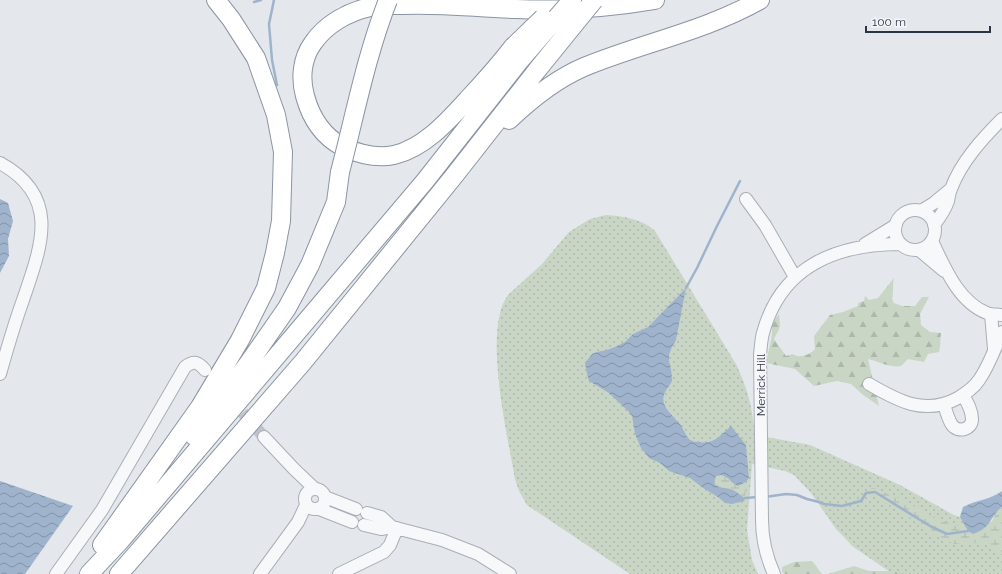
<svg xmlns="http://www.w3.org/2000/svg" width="1002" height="574" font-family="Raleway,sans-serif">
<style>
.grass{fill:url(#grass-dots)}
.forest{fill:url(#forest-firs)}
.wetland{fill:url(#wetland-marsh)}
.water{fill:url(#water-waves)}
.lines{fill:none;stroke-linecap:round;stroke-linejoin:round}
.stream{stroke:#9fb4cc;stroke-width:2.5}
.minor-tunnel{stroke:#bfc3cb;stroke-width:12;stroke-dasharray:12 6;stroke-linecap:butt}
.minor-casing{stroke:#a9aeb7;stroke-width:14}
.highway-casing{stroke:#8b94a3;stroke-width:20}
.minor{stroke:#f7f8fa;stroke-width:12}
.highway{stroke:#fff;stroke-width:18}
.highway-bridge-casing{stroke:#8b94a3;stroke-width:20;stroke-linecap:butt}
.highway-bridge{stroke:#fff;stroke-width:18}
.labels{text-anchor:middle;stroke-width:3.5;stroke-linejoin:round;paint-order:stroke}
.street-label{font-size:12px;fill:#2b3445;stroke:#f4f6f9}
</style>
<defs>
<pattern id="grass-dots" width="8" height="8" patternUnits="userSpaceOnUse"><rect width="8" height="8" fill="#c9d6c5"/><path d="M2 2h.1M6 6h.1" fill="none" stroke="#adb8ab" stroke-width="1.8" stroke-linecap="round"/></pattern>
<pattern id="forest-firs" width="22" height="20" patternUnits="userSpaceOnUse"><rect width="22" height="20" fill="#c9d6c5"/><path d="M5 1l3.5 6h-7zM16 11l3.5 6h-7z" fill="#adb8ab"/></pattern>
<pattern id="wetland-marsh" width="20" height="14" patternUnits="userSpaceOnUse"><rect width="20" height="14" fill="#c9d6c5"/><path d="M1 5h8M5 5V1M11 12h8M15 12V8" fill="none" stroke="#adb8ab"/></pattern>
<pattern id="water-waves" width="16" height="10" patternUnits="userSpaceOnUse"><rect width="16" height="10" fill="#9fb4cc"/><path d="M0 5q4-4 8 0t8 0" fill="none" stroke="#8293a7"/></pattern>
</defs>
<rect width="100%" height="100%" fill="#e4e7ec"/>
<path class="grass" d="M606,215c16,1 37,4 49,16l81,133c12,26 16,41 19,71l55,10 90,40 54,30 15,5 33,7v47h-109l-41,-28 -7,-8 -9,-9 -25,-36 -17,-18 -9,-4 -33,-7 -5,66 5,30 6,14h-128l-103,-69 -8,-14 -4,-12c-7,-42 -33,-150 -7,-184l34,-31 27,-32 21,-13z"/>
<path class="forest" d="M894,278c-2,7 0,14 -2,21l2,4 8,3h13l7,-9h7l-9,17 1,11 9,7 11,1c-1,7 0,13 -2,19l-11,2 -4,8 -16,-3 -7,7c-11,2 -21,-4 -33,-7l11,47 -17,-12 -11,-10 -14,-3 -23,5 -19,-17 -29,-6 6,-28v-12l7,-9 1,13 -6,12 12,17 7,-2c6,5 17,1 22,-5l-1,-13 16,-21 13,-3 15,-6v-3l6,-2 1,-5 4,4 9,-2z
M812,561c4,4 6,9 10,13h-37l-3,-2v-5l12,-5z
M854,566l15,5h25l6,3h-72z"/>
<path class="wetland" d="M721,475c9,2 9,8 17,11l8,-4 -1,16 -13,-8 -12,-3 -5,-3v-6z
M871,488h3l11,5 17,6 34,20 27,8 2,-1 3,5 24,-10 4,-9 6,-5v47l-18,-10 -7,-1 -22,1 -15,-6 -19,-10 -9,-9 -29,-18 -17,-8z"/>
<path class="water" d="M0,199l8,4 5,18 -5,18 1,17 -9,17z
M686,288l-10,52c-13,21 -4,20 -4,41 -2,5 -7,9 -8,14 -4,10 9,21 15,28 4,4 5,10 10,16 4,3 6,3 11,3 13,3 22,-8 31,-16l15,19 3,33 -3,4 -8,4c-8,-3 -8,-9 -17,-11l-5,1 -2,7c4,6 12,4 19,7 4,2 8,6 12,8l-1,3 -12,3 -7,-1 -7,-6 -15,-9 -13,-10 -21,-7 -9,-8 -11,-5 -8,-10 -6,-14 -3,-18 -4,-5 -19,-18 -20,-12 -2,-7 -2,-11 7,-9 5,-2 10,-2 8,-3 10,-5 8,-8 15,-7z
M0,481l73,25 -48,68h-25z
M1002,491v16c-13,10 -10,21 -29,27l-5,-3 -8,-14 3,-10c13,-7 27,-7 39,-16z"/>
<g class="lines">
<path class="stream" d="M274,0l-5,24 3,36 5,25
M254,2l7,-2
M686,288l11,-20 20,-42 23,-45
M765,497l21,-3 11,1 10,4 12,3 5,2 18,2 19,-5 5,-8 9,-1 55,34 17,8 21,-3 2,-2
M745,498l13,-1"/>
<path class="minor-tunnel" d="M231,399l33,38"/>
<defs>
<path id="minor" d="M0,163c62,34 41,84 23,137 -9,25 -16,49 -23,74
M746,199l19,26 30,52
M895 230a20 20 0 1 1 40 0a20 20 0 1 1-40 0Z
M921,211l13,-8 17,-14
M934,225c6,-8 11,-15 14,-24 1,-4 1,-8 3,-12 10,-27 31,-50 51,-70
M932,241c12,25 26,61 55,72 4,2 10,1 15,2
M865,244l31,-19
M919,250l25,21
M991,314l3,35
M869,384c29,17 56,32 89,14 8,-5 16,-10 21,-18 10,-14 16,-32 23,-48
M944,404c2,7 4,15 8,21 6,8 20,5 20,-6 0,-9 -5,-17 -9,-24
M264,437l30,32 21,20
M305 499a10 10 0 1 1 20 0a10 10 0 1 1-20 0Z
M325,497l31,12
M319,509l33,13
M367,513l14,4 11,10
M364,525l17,4 11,-2 50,13 36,14 32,20
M56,574l46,-64 83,-143c9,-7 13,-5 20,3
M260,574l38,-52 8,-17
M339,574l45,-22 6,-7 7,-17
M774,574c-8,-18 -12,-34 -12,-54l-2,-166c1,-7 1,-14 3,-21 18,-67 74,-89 138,-89"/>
<path id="highway" d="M513,47c-14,18 -29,35 -45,52 -20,22 -44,49 -74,56 -18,4 -35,-1 -51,-8 -21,-11 -32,-29 -38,-51 -5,-18 -3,-38 8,-53 13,-19 35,-31 57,-36 10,-3 22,-2 32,-2 38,-2 76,3 114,4 46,2 93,-1 139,-9
M509,120c22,-21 47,-41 75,-53 58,-24 121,-36 176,-67
M194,436l54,-72 39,-56 23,-43 26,-63 4,-30
M102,545l98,-138 40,-67 26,-52 9,-35 6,-32 2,-69 -7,-37 -20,-57 -25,-39 -15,-19
M89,574l31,-33 305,-360 96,-122
M119,574l184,-212 151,-186 84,-107"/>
</defs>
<use href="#minor" class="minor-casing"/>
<use href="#highway" class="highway-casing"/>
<use href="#minor" class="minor"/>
<use href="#highway" class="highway"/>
<defs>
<path id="highway-bridge" d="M513,47l30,-29
M521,59l51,-59
M538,69l56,-69
M340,172c15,-57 26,-116 48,-172"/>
</defs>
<use href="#highway-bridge" class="highway-bridge-casing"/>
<use href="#highway-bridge" class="highway-bridge"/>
</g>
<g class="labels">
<g class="street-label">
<text transform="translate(761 385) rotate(-90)" y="4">Merrick Hill</text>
</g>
</g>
<path d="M866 26v6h124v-6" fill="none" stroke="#2b3445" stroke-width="2"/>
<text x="872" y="26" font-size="12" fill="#2b3445" stroke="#f4f6f9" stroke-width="3" paint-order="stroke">100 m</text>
</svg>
